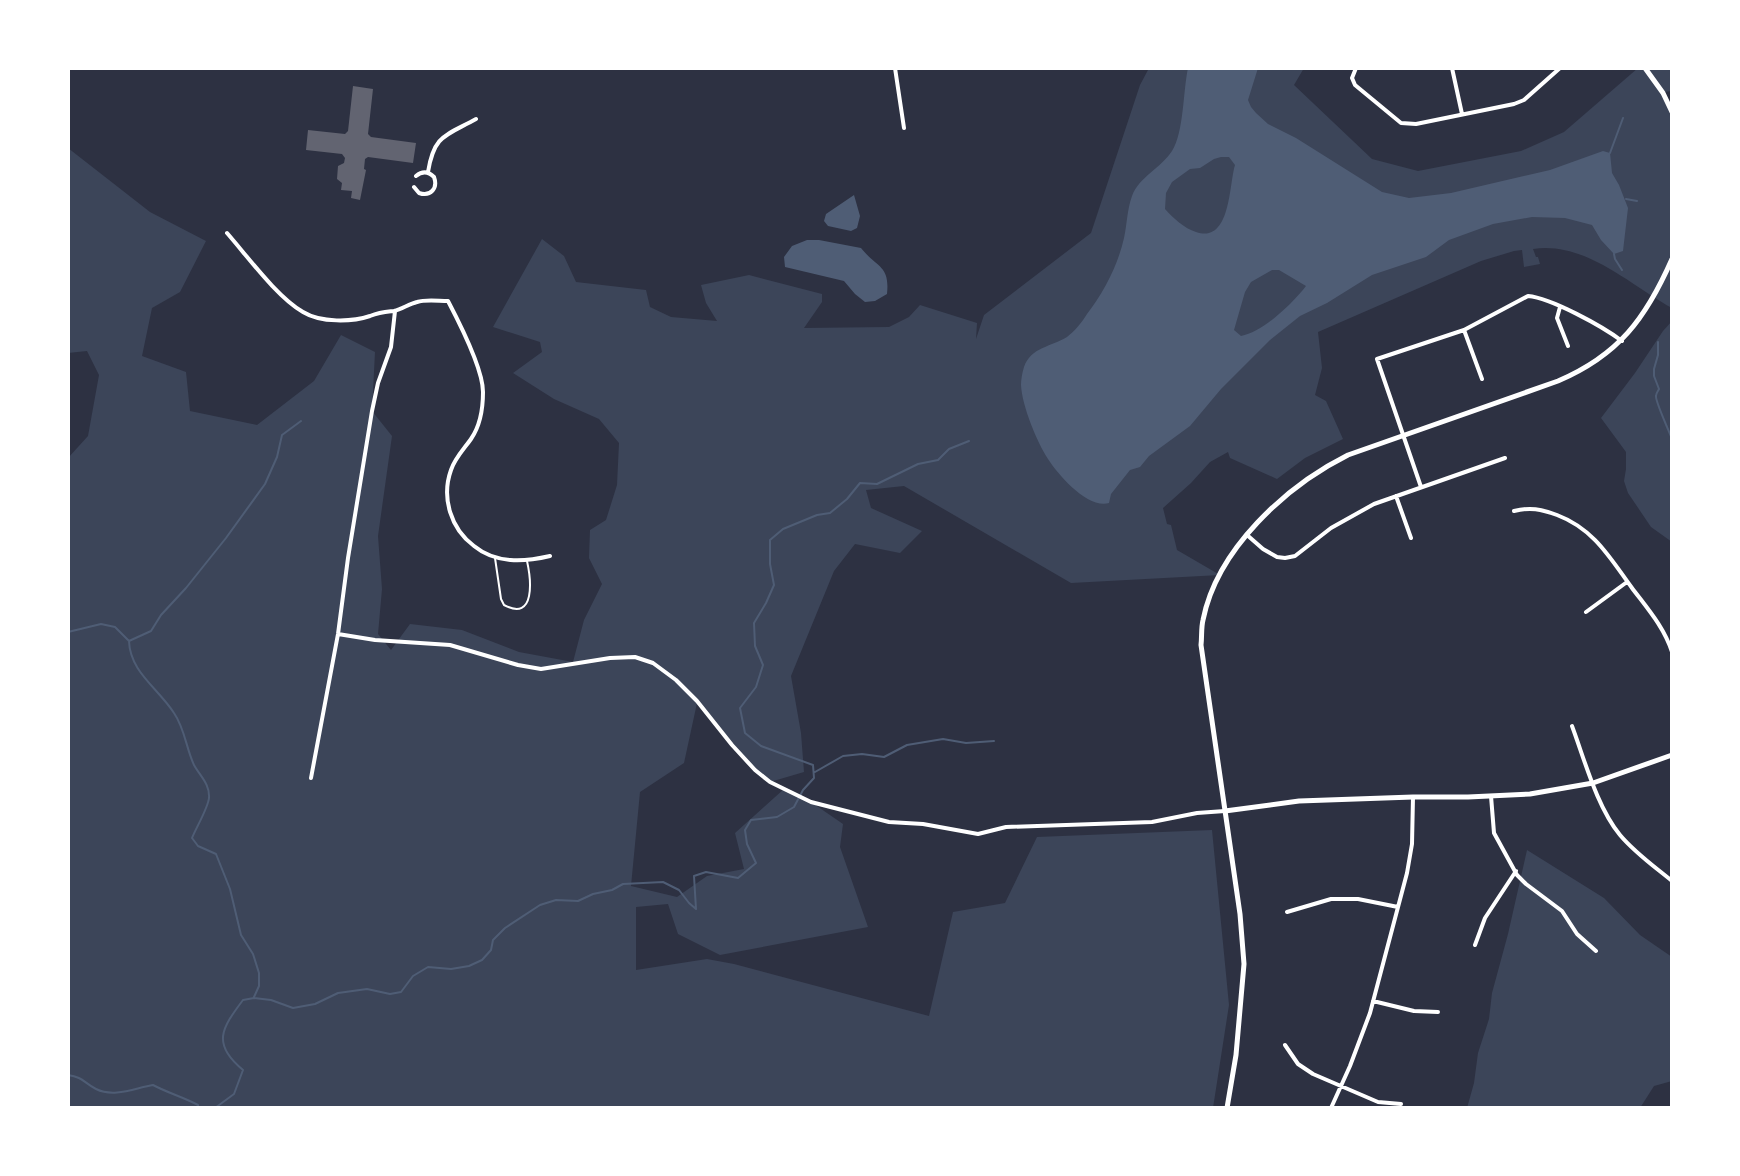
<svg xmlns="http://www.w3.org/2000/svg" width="1740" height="1176" font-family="'Asap Condensed',sans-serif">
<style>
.green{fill:#3c4559}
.water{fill:#4f5d75;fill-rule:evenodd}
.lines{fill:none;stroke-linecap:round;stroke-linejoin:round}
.stream{stroke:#4f5d75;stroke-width:2}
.building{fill:#626471}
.service{stroke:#fff;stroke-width:2}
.minor{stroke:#fff;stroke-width:4}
.tertiary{stroke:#fff;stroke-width:5}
</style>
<rect width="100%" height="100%" fill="#2d3142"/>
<path class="green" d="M1145,68h159l-10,17 78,74 46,12 103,-20 43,-19 74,-64h34v23l-8,1 8,20v196c-42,-23 -87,-67 -139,-59l3,8h2l2,7 -16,3 -2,-17 -8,1 -33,10 -163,71 4,36 -7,27 11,6 17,38 -38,19 -28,21 -47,-21 -2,-6 -18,10 -19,21 -28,25 4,16 4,1 6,25 43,25 -149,8 -167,-97 -38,4 5,18 51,23 -22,22 -45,-9 -21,27 -43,105 10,57 3,39 -34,10 -15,-12 -58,-67 -13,60 -44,29 -9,94 46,11 30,-21 37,-7 -9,-36 49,-44 27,13 32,22 -3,23 28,80 -148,28 -42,-21 -10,-30 -32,3v63l71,-11 27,5 195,52 24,-104 52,-9 32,-66 175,-7 17,175 -16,103h-1145v-650l20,-22 11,-61 -12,-24 -19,2v-205l82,64 56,29 -26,51 -28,16 -10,48 44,16 4,39 67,14 57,-44 27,-46 34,17 -3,59 20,25 -14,100 4,53 -4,45 13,16 19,-26 52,6 57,22 54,10 11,-42 18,-36 -13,-26 1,-28 16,-10 11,-35 2,-42 -20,-24 -45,-20 -41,-26 29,-21 -2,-10 -47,-15 49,-88 22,17 12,26 70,8 4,17 21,10 46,4 -11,-18 -5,-18 48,-10 73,19v8l-18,26 85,-1 20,-10 11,-12 57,18 -1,16 8,-24 107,-82 49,-148 8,-15z
M1672,321v221l-21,-15 -23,-34 -4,-12 2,-12v-17l-25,-34 34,-45 28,-42z
M1527,850l77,48 36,37 32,22v124l-18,5 -14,22h-173l7,-25 4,-30 11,-34 3,-26 16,-59z"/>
<path class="water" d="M1188,68h70l-10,32 3,7 5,6 12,11 28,14 86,54 27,6 42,-5 99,-23 53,-19 7,2 2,20 7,12 9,23 -5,43 -9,3 -13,-14 -9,-15 -27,-7 -33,-1 -39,7 -44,16 -23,17 -54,18 -45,28 -27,13 -30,24 -49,49 -31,37 -41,30 -9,11 -10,3 -19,24 -2,9c-21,6 -50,-27 -61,-44 -11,-17 -26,-53 -27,-74 0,-5 1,-12 3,-18 7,-20 27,-20 43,-30 8,-6 15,-15 20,-23 17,-22 31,-49 37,-76 3,-14 3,-28 8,-42 7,-19 29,-28 40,-45 12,-19 11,-60 16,-83zM1221,157h8l6,8c-6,19 -4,79 -39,67 -12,-4 -22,-13 -31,-23l1,-16 6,-11 18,-13 10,-1 14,-9zM1272,270h7l27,16c-14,18 -43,46 -65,50l-7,-6 11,-38 6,-10z
M854,195l6,21 -3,12 -6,3 -23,-5 -4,-5 2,-7z
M807,240h12l42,8c16,20 29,17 26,46l-12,7 -10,1 -10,-8 -11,-13 -59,-14 -1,-10 8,-11z"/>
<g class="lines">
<path class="stream" d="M1610,153l13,-35
M1626,199l11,2
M1614,254l1,5 7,11
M1658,342v13l-4,14v7l5,13c-1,2 -3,4 -3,7 -1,5 13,35 16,43
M68,632l33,-8 14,3 14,14c1,31 29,47 45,72 11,16 12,35 20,52 6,11 16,19 15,33 -1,10 -13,30 -17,40l6,8 18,8 14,35 11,46 12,19 6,19v13l-5,11
M129,641l22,-10 10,-16 25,-27 40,-50 39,-54 12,-27 5,-22 19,-14
M815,772l28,-16 19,-2 22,3 23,-12 36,-6 23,4 28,-2
M68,1075c15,2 16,8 28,14 18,9 39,-1 57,-4 15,8 30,12 45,20v3
M215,1108l19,-14 9,-24c-32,-26 -21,-42 0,-70l11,-2 17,2 22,8 22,-4 23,-11 29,-4 23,5 11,-2 12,-16 15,-9 23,2 18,-3 13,-6 9,-10 2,-10 12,-12 35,-23 16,-5 22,1 15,-7 19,-4 11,-6 40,-2 16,8 10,13 7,6 -2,-33 12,-4 32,6 18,-15 -9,-19 -2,-14 6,-10 26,-3 17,-10 9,-17 11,-12 -1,-13 -52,-19 -16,-13 -5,-25 16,-21 7,-22 -8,-19 -1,-23 12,-20 8,-18 -4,-21v-24l13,-11 34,-14 13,-2 17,-14 13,-16 17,1 41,-20 20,-4 11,-11 20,-8"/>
</g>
<path class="building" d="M353,86l20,3 -5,45 3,3 45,6 -3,20 -45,-6 -3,2 -1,10 2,1 -6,30 -9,-2 1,-7 -11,-1 1,-7 -5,-4 1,-13 6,-3 1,-5 -3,-4 -36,-4 2,-20 37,4 3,-3z"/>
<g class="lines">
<path class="service" d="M495,558l6,41 3,6c32,17 27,-26 23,-44"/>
<path class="minor" d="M895,68l9,60
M1356,68l-4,10 3,7 46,38 15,1 98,-20 10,-4 36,-32
M1452,68l10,46
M428,172c6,-37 17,-36 48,-53
M414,187l5,6c12,4 19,-5 15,-16 -6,-6 -12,-6 -18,-1
M227,233c21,24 50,64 76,79 18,11 49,10 67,4 10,-4 14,-4 24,-5 8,-2 15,-7 23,-9 9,-3 21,-1 31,-1 11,21 35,68 35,91 0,16 -3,34 -12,47 -7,10 -16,19 -20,31 -10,28 0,59 23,76 22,18 50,16 76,10
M1560,307l-3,11 11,28
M1464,330l18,49
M1421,487l-44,-128 87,-29 64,-34c23,2 74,30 94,45
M1396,496l15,42
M1514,511c16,-4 27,-2 43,4 37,14 53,43 75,73 15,20 32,39 40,64
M1247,535l16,14 14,8 8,1 10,-2 36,-28 43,-24 131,-46
M1586,612l41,-30
M338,634l37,6 75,5 68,20 23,4 69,-11 25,-1 18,6 23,17 21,21 35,44 23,25 15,12 41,20 78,20 34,2 55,10 28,-7 146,-5 45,-9 28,-2
M1572,726c13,35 25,81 48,109 15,18 35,32 52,46
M311,778l27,-144 10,-76 24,-147 6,-28 13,-36 4,-36
M1491,796l3,37 23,42 9,9 36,27 15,23 19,17
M1287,912l44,-13h27l40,8
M1475,945l10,-27 31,-47
M1373,1001l41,10 24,1
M1285,1045l13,19 15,10 65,28 23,2
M1331,1108l19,-42 20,-53 37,-140 5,-29 1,-47"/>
<path class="tertiary" d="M1645,68l18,25 9,19
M1225,811l74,-10 114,-4h55l62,-3 63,-11 79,-28
M1227,1108l9,-53 8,-91 -4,-50 -39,-269c1,-8 0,-17 2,-25 14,-71 83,-134 145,-165l210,-74c61,-26 88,-63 114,-122"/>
</g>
<rect width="1740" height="1176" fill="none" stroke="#ffffff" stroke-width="140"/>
</svg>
